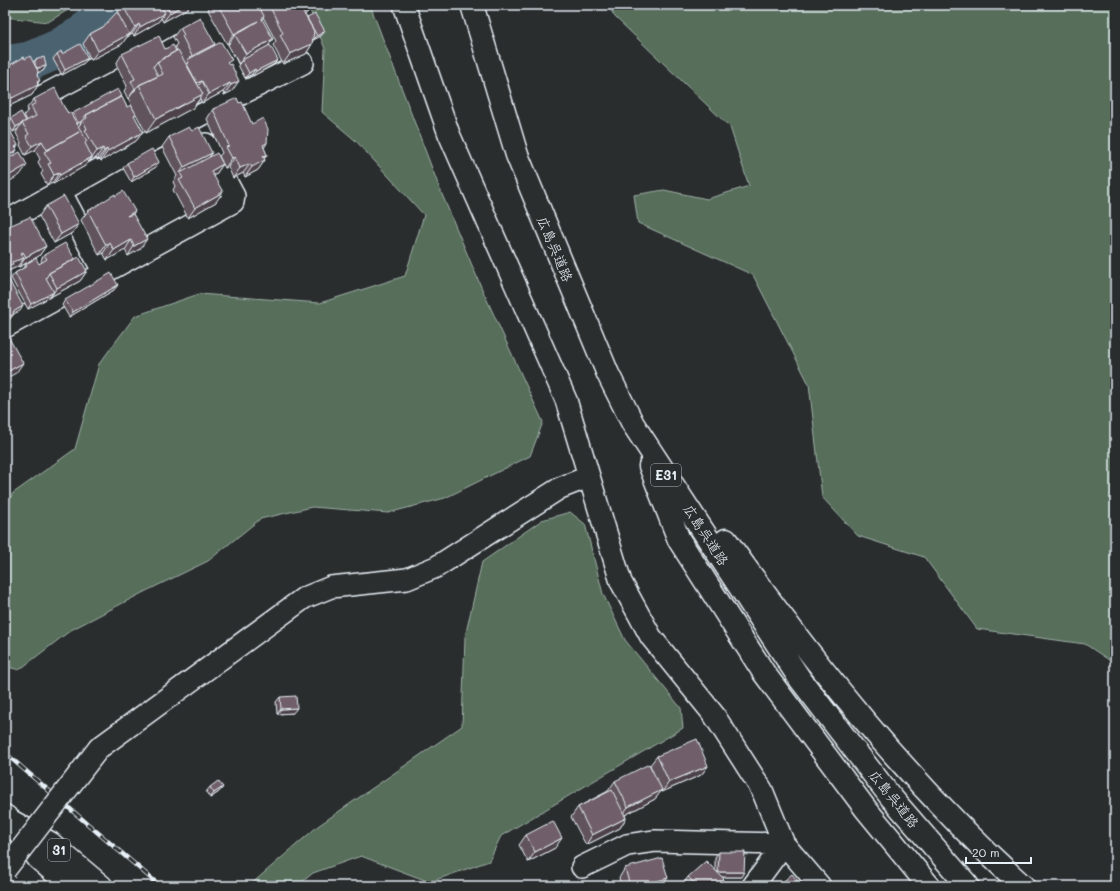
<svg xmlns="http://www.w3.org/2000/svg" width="1120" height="891" font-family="Mali,'Klee One',sans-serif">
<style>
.green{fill:#576e5a;stroke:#a0b0a9}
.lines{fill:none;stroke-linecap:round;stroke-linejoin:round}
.river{stroke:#4b6370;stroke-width:39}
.minor-casing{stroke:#e8f1f8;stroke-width:24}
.highway-casing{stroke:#e8f1f8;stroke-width:25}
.minor{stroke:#2a2d2e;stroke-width:21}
.highway{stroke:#2a2d2e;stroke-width:22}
.rail-casing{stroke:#e8f1f8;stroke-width:4.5}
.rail{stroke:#2a2d2e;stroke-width:3;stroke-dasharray:9;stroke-linecap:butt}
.minor-bridge-casing{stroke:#e8f1f8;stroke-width:24;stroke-linecap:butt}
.minor-bridge{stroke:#2a2d2e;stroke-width:21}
.wall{fill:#60525b;stroke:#e8f1f8}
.shaded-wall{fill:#4e424a;stroke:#e8f1f8}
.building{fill:#705f6a;stroke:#e8f1f8}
.labels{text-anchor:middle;stroke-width:3;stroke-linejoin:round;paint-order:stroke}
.shield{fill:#2a2d2e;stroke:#afb6bb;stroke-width:1}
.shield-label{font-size:13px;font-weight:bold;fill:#e8f1f8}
.street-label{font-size:14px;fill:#e8f1f8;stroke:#2a2d2e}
</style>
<rect width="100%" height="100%" fill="#2a2d2e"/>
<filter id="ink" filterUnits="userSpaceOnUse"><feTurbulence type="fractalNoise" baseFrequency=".025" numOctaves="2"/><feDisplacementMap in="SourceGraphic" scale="8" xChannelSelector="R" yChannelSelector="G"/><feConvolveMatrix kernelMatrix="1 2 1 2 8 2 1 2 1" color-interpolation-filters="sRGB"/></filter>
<g filter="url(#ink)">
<path class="green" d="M5,5h71l-28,17 -43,-5z
M308,5h62l71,187 41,97 61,133 -13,34 -85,42 -57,15 -76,-6 -52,12 -52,42 -64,31 -73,38 -52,40 -14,-4v-147l7,-25 63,-45 24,-85 36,-48 64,-22 121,9 85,-27 19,-61 -68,-74 -34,-29 3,-63z
M608,5h507v659l-30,-20 -108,-15 -53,-72 -66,-21 -36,-39 -13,-113 -56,-109 -115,-52 -4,-28 30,-5 43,9 42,-13 -19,-59 -115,-110z
M570,512l15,12 18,70 22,46 56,68 2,20 -182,108 -12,25 -59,21 -69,-26 -48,17 -16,13h-48l69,-60 144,-100 3,-89 17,-75 60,-42z
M5,881h16l7,5h-23z"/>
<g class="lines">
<path class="river" d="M5,65l25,-4 28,-12 27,-16 23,-28"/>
<defs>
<path id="minor" d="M404,5l45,129 117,266 55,182 30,55 63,78 48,75 22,54 36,42
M241,94l62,-31
M5,116l98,-52 100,-59
M65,200l39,73
M5,222l138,-77 98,-51 -43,-86
M5,327l228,-125 1,-6 -28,-52
M99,748l205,-150 27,-11 76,-8 29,-12 124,-79 28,-11
M582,867l45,-22 28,-4 129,3
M753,886l31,-42"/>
<path id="highway" d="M472,5l45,150 91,219 25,50 167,255 90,117 78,90
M650,466l29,74 85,133 101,135 64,78
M726,540c88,124 184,244 297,346
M5,816l6,5 39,22 51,43
M15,827l23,31 32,28"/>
</defs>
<use href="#minor" class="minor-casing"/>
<use href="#highway" class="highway-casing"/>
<use href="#minor" class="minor"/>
<use href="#highway" class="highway"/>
<defs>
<path id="rail" d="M5,753l155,133"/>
</defs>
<use href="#rail" class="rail-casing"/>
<use href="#rail" class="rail"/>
<defs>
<path id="minor-bridge" d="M5,870l94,-122"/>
</defs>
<use href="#minor-bridge" class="minor-bridge-casing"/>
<use href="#minor-bridge" class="minor-bridge"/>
</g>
<path class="wall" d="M121,5h69l-2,3 -25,14 -2,-4 -3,4 -24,14 -2,-2 -3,2 -1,-1 -6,9 -31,16 -8,-16 7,-10 13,-7 15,-13 1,-2 -1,-2z
M211,5h47l3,5 3,-5h43l3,4 -4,5 -1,1 2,3 18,13 -4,5 -8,4 -1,4 -6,10 -23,10 -10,-19 3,-4 -13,-24 -1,2 6,27 10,14 -4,4 -21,12 -1,-2 -7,4 -7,-13 1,-1 -11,-19 2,-3 -3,2 -19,-34z
M180,28l35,16 -2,3 16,18 3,26 -8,4 -1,-3 -21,11 -2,-4 -7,9 -47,25 -10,-19 -2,2 9,16 -7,9 -35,20 -1,-2 -3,1 -1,-2 -6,3v-1l-5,6 -32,18 -1,-1 -5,2 -6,-11 2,-3 -5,-9 2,-3 -5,-9 -10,5 -5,-10 1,-2 -5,-10 2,-4 -5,3 -6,-10 4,-4 16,3 -3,-6 4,-5 -1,-2 7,-9 30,8 4,6 4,1 1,-1 49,-17 -1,1 6,10 7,4 -5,-11v-1h-1l-4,-8 3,-5 -11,-22 6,-10 43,-5 11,2h1l-2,-5 2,-2 -4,-7z
M57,54h5l22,9 -22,12 -9,-16z
M25,59l8,3 2,-2 11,6 -3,5 -5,1 -1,4 1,7v2l-6,10 -27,13v-46l5,3z
M239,103l13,21 15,19 -3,5 3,7 -3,4 1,1 -7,10 -13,7 -2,-4 -10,5 -5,-11 -3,1 -2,-4 -7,10 -2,1 2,27 -28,16 -15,-28 2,-4 -2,-4 4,-6 -15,-29 7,-10 23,-6 20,22 -2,3 12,6 -3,-6 3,-3 -15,-34 6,-10z
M127,163l29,4 -25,15 -8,-14z
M115,196l20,15 -2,3 7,35 -12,7 -3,-6 -18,10 -4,-7 -4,2 -18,-35 7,-9z
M46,206l33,18 -7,9 -18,10 -15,-27z
M9,226l37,20 -7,10 -20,11 -1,-1 -1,1 -9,4 -1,2z
M44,255l31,4 12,12 -7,10 -52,28 -17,-31 4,-5 7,-4 4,-5h13l3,-2 -1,-2z
M114,290l-45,27 -7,-12 3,-5z
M280,697l13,16 -16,1 -1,-12z
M657,756l51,10 -7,9 -39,17 -1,-1 -6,8 -30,16 1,3 -6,10 -34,17 -15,-28 7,-10 30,-16 7,-10 38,-9 -3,-7z
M210,787h13l-4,5 -9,6 -4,-6z
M526,835l29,13 -27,14 -9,-17z
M719,852l22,25h-19l-4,9h-36l6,-9 27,-7v-13z
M625,868l37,18h-41l-2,-8z"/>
<path class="shaded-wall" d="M183,5h7l-2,3 -25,14 7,-9z
M310,9l-4,5 -7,4 3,-4z
M165,13l-7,9 -24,14 6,-9z
M258,21l-23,14 -5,7 -3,2 7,-10z
M139,24l-7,10 -3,2 6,-9z
M325,31l-4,5 -8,4 4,-4z
M129,34l-7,10 -31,16 7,-9z
M273,39l-7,10 -24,11 -3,4 7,-10z
M215,44l-7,10 -19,9 -1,-2 4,-5z
M312,44l-6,10 -23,10 7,-10z
M88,58l-4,5 -22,12 3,-5z
M278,60l-4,4 -21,12 3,-5z
M46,66l-3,5 -11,3 3,-5z
M255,69l-3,5 -7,4 4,-5z
M40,80l-4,6 2,-1 -6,10 -27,13 7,-10 25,-16z
M202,81l-7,9 2,-7z
M239,81l-7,10 -8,4 7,-10z
M230,83l-7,9 -21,11 7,-9z
M135,89h1l-8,10z
M203,94l-10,14 -47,25 10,-14z
M9,95l-4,6v-4z
M82,121l-3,5 -4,2 3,-5z
M22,124l-4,5 -5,3 3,-5z
M143,132l-7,9 -35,20 7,-10z
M42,141l-7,9 -10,5 7,-9z
M18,145l-5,8 4,-3 -7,10 -5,3v-6l10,-10z
M103,148l-7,10 -6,3 7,-10z
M107,149l-7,10 -3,1 7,-9z
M212,153l-6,9 -26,11 4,-6z
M267,155l-5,6 3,-1 -7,10 -13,7 7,-10 11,-11z
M92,157l-7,9 -32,18 7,-9z
M235,157l-7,10 -3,1 7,-10z
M159,162l-3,5 -25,15 3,-5z
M223,164l-7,10 -12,7 7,-10z
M250,164l-7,9 -10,5 7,-10z
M27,165l-7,10 -15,9v-6z
M59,173l-7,10 -5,2 7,-10z
M223,192l-7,10 -28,16 7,-10z
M79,224l-7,9 -18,10 7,-9z
M147,239l-7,10 -12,7 6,-10z
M131,240l-6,10 -18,10 7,-10z
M110,243l-7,10 -4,2 7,-10z
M46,246l-7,10 -20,11 7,-10z
M23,252l-6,8 7,-2 -7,9 -9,4 -1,2 -2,1v-6z
M87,271l-7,10 -30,16 7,-9z
M118,285l-4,5 -45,27 4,-5z
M54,292l-4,5 -22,12 3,-5z
M23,306l-3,5 -11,5 4,-4z
M14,314l-4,5 -5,3v-3z
M23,363l-7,10 -11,6v-6z
M297,708l-4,5 -16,1 4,-5z
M708,766l-7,9 -39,17 7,-10z
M223,787l-4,5 -9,6 4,-5z
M662,790l-7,9 -34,18 7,-10z
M626,818l-6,10 -34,17 6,-10z
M562,838l-7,10 -27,14 7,-10z
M718,872h26l-3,5h-26z
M668,878l-6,8h-22z
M724,879l-6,7h-2z"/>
<path class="building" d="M125,5h35l5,8 -25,14 -1,-3 -4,3 -12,-21z
M166,5h17l-13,8z
M218,5h40l6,11 -2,3 11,20 -27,15 -11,-19 23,-14 -24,13z
M269,5h30l15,26 -2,13 -22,10 -10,-19 3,-2z
M299,5h8l3,4 -6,4z
M117,12l12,22 -31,17 -8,-17 13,-7z
M315,14l10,17 -8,5 -10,-18z
M200,17l15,27 -23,12 -10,-20 2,-1 -4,-7z
M159,36l6,13 8,-4 3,6 -19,11 -3,4h-1l5,10 -19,9 -4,4 -4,-8 4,-2 -13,-25z
M221,42l11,18 -5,3 2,2 2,-1 8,17 -8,4 -1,-2 -21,11 -7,-13 -5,2 -10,-19 2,-1 -2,-3z
M80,44l8,14 -23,12 -8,-16 4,-3 1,3z
M270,45l8,15 -22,11 -1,-2 -6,4 -7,-13z
M178,50l25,44 -47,25 -17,-34 24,-11 -6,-12z
M30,56l8,15 -1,5 3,4 -3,2 1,3 -26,13 -7,-14v-22l3,-1 2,4 14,-8 1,2z
M44,57l2,9 -9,2 -2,-3v-5z
M5,88l4,7 -4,2z
M55,88l9,19 4,6 2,-1 17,29 -2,2 7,14 -32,18 -1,-2 -5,2 -6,-11 3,-1 -7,-11 35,-20 -32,18 -5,-9 -10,5 -6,-10 3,-2 -7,-11 14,-7 -5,-10 5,-3 -2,-4z
M118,89l4,7 -2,1 -34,18 -4,6 -4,2 -5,-10z
M122,97l5,10 4,-2 5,9 -2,1 9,17 -35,19 -1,-2 -3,2 -1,-3 -6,3 -12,-21 2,-1 -4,-9 4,-2 -1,-3 33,-17z
M237,98l2,5 3,-1 10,22 11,-6 5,11 -1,14 -4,2 4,10 -4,1 2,4 -13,7 -2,-3 -10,4 -5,-11 -3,1 -6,-11 3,-1 -16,-37z
M21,112l5,9 -10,6 -5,-9z
M5,121l13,24 -3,2 2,3 -12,7z
M189,127l3,4 7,-4 13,26 -28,14 -15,-30z
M152,149l7,13 -25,15 -7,-14z
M20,152l7,13 -22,13v-18z
M217,153l6,11 -12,7 12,21 -28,16 -16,-28 4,-2 -3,-5z
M123,191l12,20 -8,5 6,-2 14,25 -13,7 -3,-6 -17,10 -4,-7 -4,2 -18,-34 27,-17v2z
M64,196l15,28 -18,10 -15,-28z
M30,217l16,29 -20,11 -3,-5 -2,1 3,5 -12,4 1,2 -8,4v-43l3,-1 1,2z
M65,243l10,16 -26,14 -3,5 8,14 -23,12 -16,-31 12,-7 -1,-2 10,-6 3,6 8,-5 -3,-4z
M79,257l8,14 -30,17 -8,-15z
M111,273l7,12 -45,27 -8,-12z
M8,278l15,28 -10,6 1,2 -9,5v-40z
M5,331l18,32 -18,10z
M296,696l1,12 -16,1 -1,-12z
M697,739l11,27 -39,16 -12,-26z
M649,764l13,26 -34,17 -13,-26z
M218,781l5,6 -9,6 -4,-6z
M612,790l14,28 -34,17 -14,-28z
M553,821l9,17 -27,14 -9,-17z
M719,852h26l-1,20h-26z
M662,858l6,20 -28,8h-10l-5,-18z
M706,861l18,18 -8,7h-19l-9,-9z
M792,874l10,12h-24z"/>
</g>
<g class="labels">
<g class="shield">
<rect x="651" y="464" width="30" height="22" rx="3"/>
<rect x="48" y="839" width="22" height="22" rx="3"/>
</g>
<g class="shield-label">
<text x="666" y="480">E31</text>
<text x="59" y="855">31</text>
</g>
<g class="street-label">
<text transform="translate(555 249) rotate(67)" y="5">広島呉道路</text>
<text transform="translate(706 535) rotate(57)" y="5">広島呉道路</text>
<text transform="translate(894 799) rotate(51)" y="5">広島呉道路</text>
</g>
</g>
<rect width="1120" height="891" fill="none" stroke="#2a2d2e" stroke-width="20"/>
<rect x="10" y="10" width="1100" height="871" fill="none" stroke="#e8f1f8" stroke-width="1.5" filter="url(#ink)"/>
<path d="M966 857v6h65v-6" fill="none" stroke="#e8f1f8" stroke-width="2"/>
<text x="972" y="857" font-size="12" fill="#e8f1f8" stroke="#2a2d2e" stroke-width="3" paint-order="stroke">20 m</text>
</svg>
